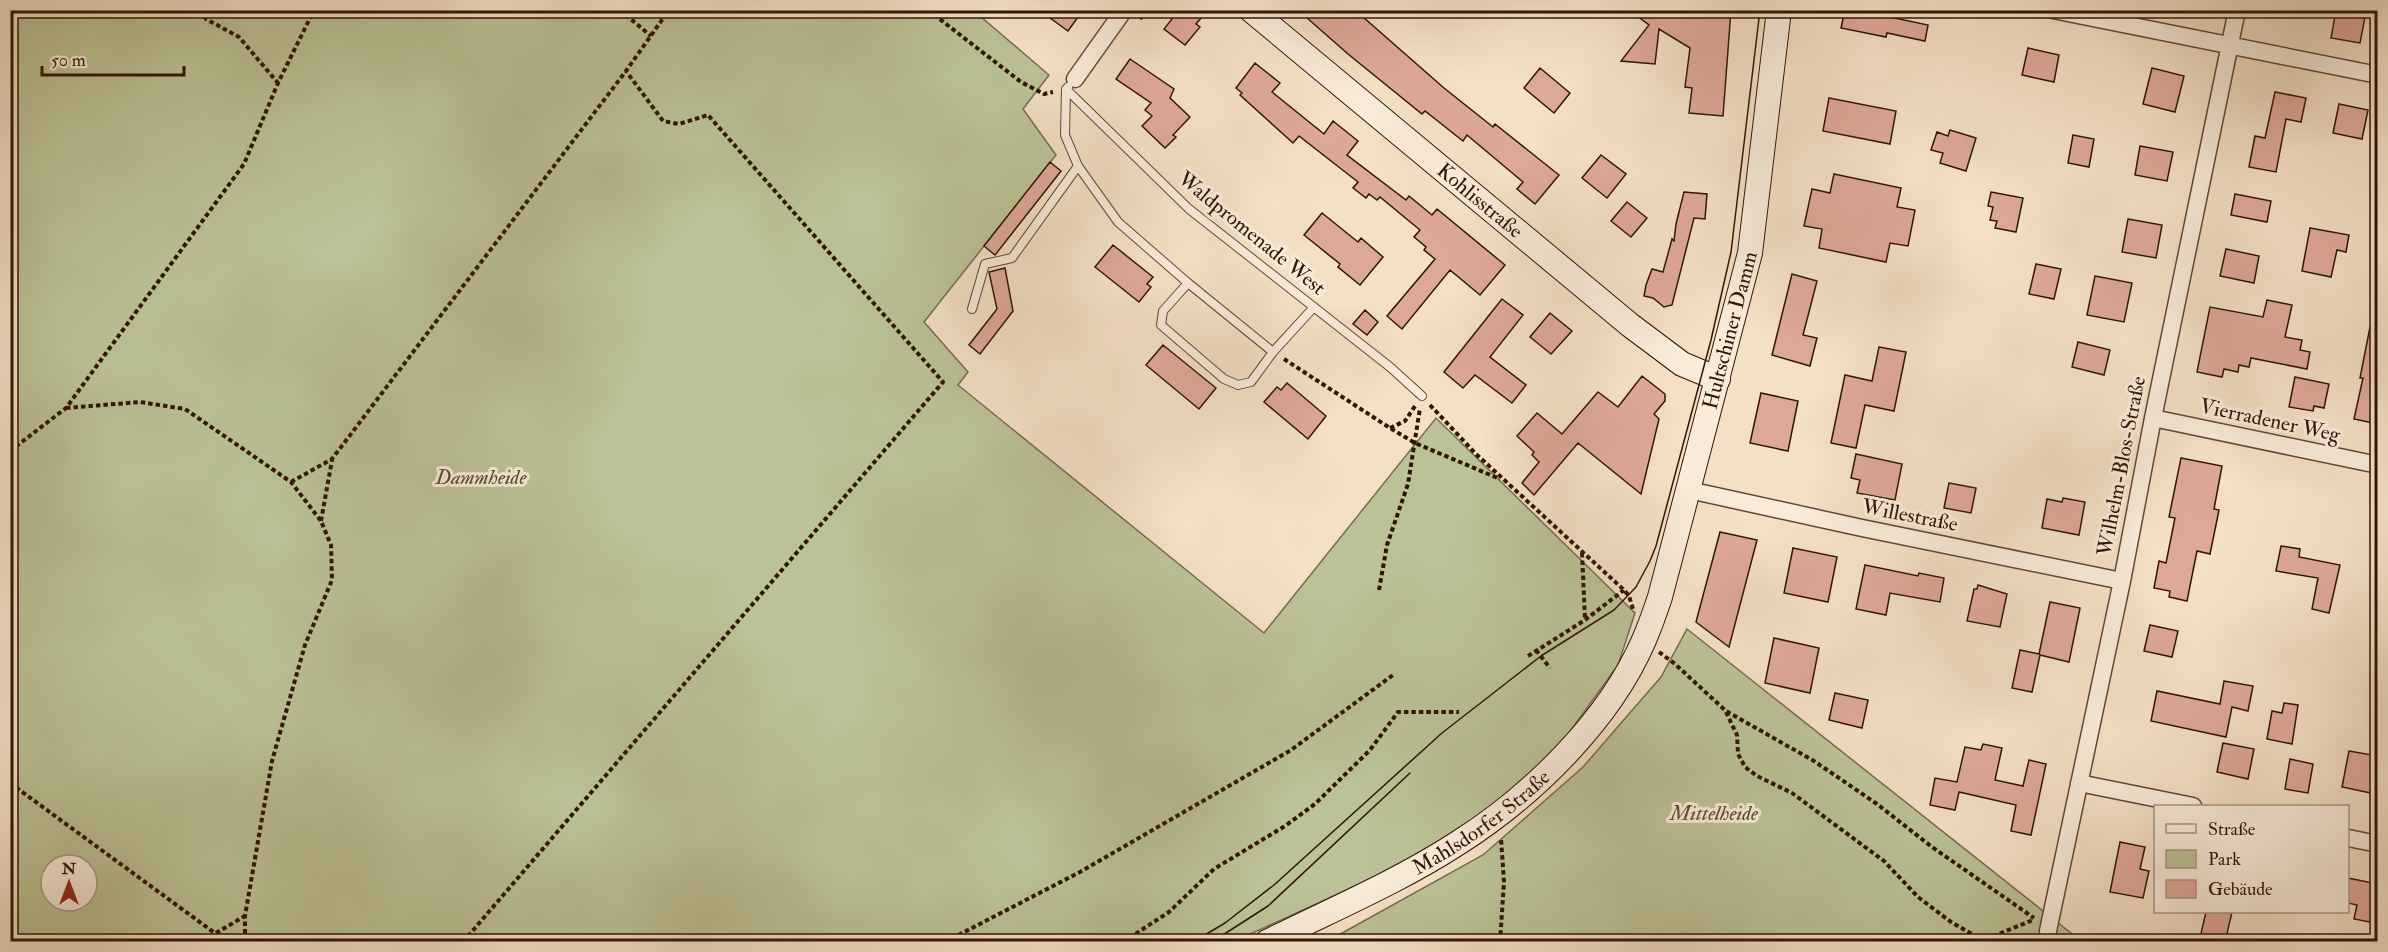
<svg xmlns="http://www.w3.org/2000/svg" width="2388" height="952" font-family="'IM FELL Double Pica',serif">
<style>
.green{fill:#bbc295;stroke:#766c4e;stroke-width:1.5;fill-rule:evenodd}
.building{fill:#dea898;stroke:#301506;stroke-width:1.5}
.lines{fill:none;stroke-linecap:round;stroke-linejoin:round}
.lane-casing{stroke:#614836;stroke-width:10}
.street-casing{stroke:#614836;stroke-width:19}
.secondary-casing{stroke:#301506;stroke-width:26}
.path{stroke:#301506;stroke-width:4;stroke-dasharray:4.5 3;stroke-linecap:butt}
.lane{stroke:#f8ebd9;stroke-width:8}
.street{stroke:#f8ebd9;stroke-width:16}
.secondary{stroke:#f8ebd9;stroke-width:24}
.tram{stroke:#301506;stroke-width:1.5}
.labels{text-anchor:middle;stroke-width:6;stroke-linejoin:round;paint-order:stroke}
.street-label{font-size:21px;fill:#301506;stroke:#f8ebd9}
.park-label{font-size:21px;font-style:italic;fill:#5a4931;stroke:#f8ebd9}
</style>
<rect width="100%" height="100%" fill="#f4e0c5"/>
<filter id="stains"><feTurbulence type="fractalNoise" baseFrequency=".00333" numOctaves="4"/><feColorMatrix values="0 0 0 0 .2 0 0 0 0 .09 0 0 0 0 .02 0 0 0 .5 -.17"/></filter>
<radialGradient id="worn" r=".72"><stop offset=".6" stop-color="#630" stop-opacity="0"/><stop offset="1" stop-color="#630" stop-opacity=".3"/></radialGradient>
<path class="green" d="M10,11h964l75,64 -26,34 33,46 -132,167 44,50 -10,13 306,248 172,-215 199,195 -17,52 -60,83 -85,74 -52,34 -186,85h-41l-4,-5 -13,6 -1166,-1zM51,865h36v36h-36z
M1687,629l394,312 -755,1 157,-87 100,-88 78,-90z"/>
<path class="building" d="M1039,10h44l-15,21z
M1179,10h29l-12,14 4,3 -15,18 -21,-16z
M1298,10h57l89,78 49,39 2,-3 64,51 -24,29 -18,-15 6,-7 -56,-47 -4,6 -38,-30 -3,3 -74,-60z
M1629,10h102l-8,106 -34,-3 3,-25 -7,-1 5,-39 -31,-19 -4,35 -34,-3 28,-36z
M1845,10h26l20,5 -1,2 38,8 -3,16 -38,-8 -1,4 -45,-9z
M2336,10h27l-1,7h3l-5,26 -29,-5z
M2028,48l31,7 -5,27 -32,-7z
M1130,59l44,30 -4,9 20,19 -17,18 3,2 -11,11 -23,-22 10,-10 -7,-6 6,-7 -35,-24z
M1255,63l25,20 -8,9 52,42 9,-13 25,20 -11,14 59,45 3,-4 23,19 5,-6 68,56 -25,30 -30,-25 -48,59 -15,-13 48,-57 -11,-9 2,-3 -12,-10 6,-7 -40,-33 -3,3 -8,-6 -3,4 -13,-10 5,-6 -59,-46 -6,7 -53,-48 2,-2 -6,-5z
M1540,68l30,25 -16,20 -30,-25z
M2152,68l32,8 -9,36 -32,-8z
M2275,92l31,6 -5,24 -15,-3 -10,53 -27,-5 6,-31 10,2z
M1829,98l67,13 -6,33 -67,-13z
M2339,104l29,6 -6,29 -29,-6z
M1950,130l26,8 -10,33 -26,-8 3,-10 -12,-3 6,-18 11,4z
M2073,135l21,4 -5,28 -21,-4z
M2140,146l33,6 -6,29 -32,-6z
M1601,155l25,19 -19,24 -25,-20z
M1050,162l11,9 -66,84 -11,-9z
M1834,174l67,14 -4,19 18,3 -7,36 -18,-3 -4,19 -67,-14 3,-19 -18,-3 8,-37 18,4z
M1684,192l23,2 -2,25 -11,-1 -22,87 -8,2 -11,-9 -9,-2 2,-11 6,-16 11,3 9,-33 2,2 2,-17z
M1991,192l32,6 -7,34 -21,-4 2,-7 -7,-1 3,-13 -5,-1z
M2235,194l36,7 -4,21 -36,-7z
M1627,202l20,16 -16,19 -20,-16z
M1322,213l36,29 3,-4 22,19 -23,28 -22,-18 2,-3 -36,-29z
M2128,219l34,6 -6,33 -34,-6z
M2310,228l39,7 -3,17 -9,-2 -6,27 -29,-6z
M1113,245l40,32 -6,7 4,3 -12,15 -44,-35z
M2226,249l33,7 -5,27 -34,-7z
M2036,264l25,5 -7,30 -25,-5z
M1005,268l8,43 -33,43 -11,-9 28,-36 -8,-37z
M1792,274l25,7 -14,54 14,3 -7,28 -38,-11z
M2095,276l37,7 -8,39 -37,-7z
M1502,299l21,16 -33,42 36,28 -14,18 -37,-28 -12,13 -19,-16z
M2267,300l25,5 -7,32 17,3 -2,10 10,2 -3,17 -56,-11 -2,9 -10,-2 -1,7 -14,-3 -2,8 -25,-5 13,-65 53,10z
M1365,310l13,12 -11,13 -14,-11z
M1550,313l22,18 -21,23 -21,-17z
M2370,327h8v97l-24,-5 9,-41h-3z
M2078,342l32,8 -6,25 -32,-8z
M1163,345l53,43 -17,21 -53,-44z
M1879,347l27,5 -12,59 -29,-6 -9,43 -25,-5 14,-68 27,6z
M1642,376l23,18v7l-11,13 5,5 -18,75 -63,-51 -44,52 -12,-12 17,-21 -7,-7 2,-3 -17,-16 20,-23 25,21 36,-42 20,15z
M2295,377l34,7 -5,24 -10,-2 -1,5 -24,-4z
M1287,383l39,33 -18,23 -44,-37 13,-15 4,3z
M1761,393l37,8 -10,50 -38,-8z
M1856,454l46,10 -7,36 -38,-7 3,-13 -9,-2z
M2181,458l41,8 -8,43 5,1 -9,44 -13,-3 -10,50 -18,-4 1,-6 -16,-3 5,-27 7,2 9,-45 -6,-1z
M1949,483l27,5 -5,25 -27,-5z
M2063,498l22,4 -6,33 -37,-7 5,-29 15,3z
M1720,532l37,8 -28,107 -33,-25z
M2281,546l19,3 -1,8 41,8 -11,48 -17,-4 6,-31 -42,-7z
M1793,548l44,9 -9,45 -44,-9z
M1865,565l53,11 1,-3 25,5 -4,24 -50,-9 -4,22 -30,-6z
M1978,585l29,9 -7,33 -33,-6 7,-32h3z
M2050,602l30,6 -11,54 -29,-7 -8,37 -20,-4 8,-38 19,4z
M2150,625l28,6 -6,26 -28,-6z
M1774,638l45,10 -9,45 -45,-10z
M2224,681l29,5 -5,25 -16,-4 -6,30 -75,-16 6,-30 63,13z
M1835,693l33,7 -6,28 -33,-8z
M2284,703l14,2 -6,39 -25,-5 5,-28 10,2z
M2223,743l31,6 -6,30 -31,-7z
M1983,744l19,4 -7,32 28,6 6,-26 17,4 -15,71 -20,-4 5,-26 -57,-13 -4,18 -25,-5 5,-27 22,4 8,-35 16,3z
M2349,751l29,5 -7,37 -29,-6z
M2290,759l23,5 -5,29 -23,-4z
M2120,842l25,5 -5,22 9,2 -6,27 -33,-6z
M2348,878l30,6v25l-3,14 -21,-4 3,-14 -9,-2z
M2206,912h26l-7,30h-26z"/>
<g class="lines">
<defs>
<path id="lane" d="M1068,87l-2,2 -1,46 13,31 40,56 70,61 85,69
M1066,89l123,120 201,158 32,29
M1188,283l-25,28 -2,14 63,54 14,6 13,-3 22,-30 41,-45
M972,309l13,-45 27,-6 66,-92"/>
<path id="street" d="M2053,10l325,65
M1075,79l49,-69
M2153,418l225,47
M1689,490l173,38 260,53
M2079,783l114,23
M2348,838l30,6
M2048,931l74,-350 31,-163 84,-408"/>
<g id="secondary">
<path id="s1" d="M1251,10l379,315 52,39 36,15"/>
<path id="s2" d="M1267,942c64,-32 131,-60 191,-99 74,-47 151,-122 186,-203 6,-14 11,-28 16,-43l90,-344 29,-243"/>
</g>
</defs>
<use href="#lane" class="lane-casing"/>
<use href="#street" class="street-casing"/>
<use href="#secondary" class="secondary-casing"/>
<path class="path" d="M200,10l6,9 33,18 39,46
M620,10l31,26
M928,10l93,72 23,12 9,-2
M1140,19l7,-9
M1284,359l106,69 25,15 85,36
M1430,405l46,49 148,136 5,6 4,13
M66,408l74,-6 45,7 106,73 30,39 10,24 1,35 -27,65 -33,116 -27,155v26
M1390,428l15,-7 10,-15
M10,451l56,-43 178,-244 34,-81 36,-73
M291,482l41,-23 294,-388 43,-61
M321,521l11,-61
M1582,553l3,66
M1379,590l8,-45 21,-61 12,-76
M1536,650l14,18
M1659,652l16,12 51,47 88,50 63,43 55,43 102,71
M1528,656l57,-36 39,-30
M1726,712l11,23 1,19 7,13 12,9 35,17 92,68 34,36 33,25 35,20
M10,783l217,159
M216,933l29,-17
M463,942l480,-560 -235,-267 -29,9 -16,-3 -37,-50
M945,942l135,-70 211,-122 102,-75
M1123,942l46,-30 45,-43 71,-43 30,-22 55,-54 28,-38h61
M1500,942l4,-60 -3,-44
M1979,942l54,-22"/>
<use href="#lane" class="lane"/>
<use href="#street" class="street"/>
<use href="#secondary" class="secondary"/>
<path class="tram" d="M1193,942l32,-19 49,-38 168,-152 99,-77 73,-46 22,-23 14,-26 6,-15 55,-206 20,-88 29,-242
M1212,942l56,-36 142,-133"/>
</g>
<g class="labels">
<g class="street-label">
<text dy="7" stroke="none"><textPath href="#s1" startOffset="298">Kohlisstraße</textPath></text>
<text transform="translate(1252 233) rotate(39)" y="7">Waldpromenade West</text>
<text dy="7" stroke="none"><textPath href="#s2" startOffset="816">Hultschiner Damm</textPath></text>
<text transform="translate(2270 420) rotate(12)" y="7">Vierradener Weg</text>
<text transform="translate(2121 466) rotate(-79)" y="7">Wilhelm-Blos-Straße</text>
<text transform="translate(1910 515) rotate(11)" y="7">Willestraße</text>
<text dy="7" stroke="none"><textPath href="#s2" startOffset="246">Mahlsdorfer Straße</textPath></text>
</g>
<g class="park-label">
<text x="481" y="484">Dammheide</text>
<text x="1714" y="820">Mittelheide</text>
</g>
</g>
<rect width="2388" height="952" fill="none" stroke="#f4e0c5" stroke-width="36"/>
<rect x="12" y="12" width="2364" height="928" fill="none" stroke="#301506" stroke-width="3"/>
<rect x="18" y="18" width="2352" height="916" fill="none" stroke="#301506" stroke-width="1.5"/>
<rect x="2154" y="805" width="195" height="108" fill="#f8ebd9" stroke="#a89585" stroke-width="1.5"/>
<rect x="2166" y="824" width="30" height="9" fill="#f8ebd9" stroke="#a89585" stroke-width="1.5"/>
<text x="2208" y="835" font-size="18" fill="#301506">Straße</text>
<rect x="2166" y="850" width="30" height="18" fill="#bbc295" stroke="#a89585" stroke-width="1.5"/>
<text x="2208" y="865" font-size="18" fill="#301506">Park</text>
<rect x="2166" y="880" width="30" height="18" fill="#dea898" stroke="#a89585" stroke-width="1.5"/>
<text x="2208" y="895" font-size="18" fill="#301506">Gebäude</text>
<g transform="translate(69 883)"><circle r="28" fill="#f8ebd9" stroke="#a89585" stroke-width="1.5"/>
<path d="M0-4.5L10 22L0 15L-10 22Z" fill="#8f2418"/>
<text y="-9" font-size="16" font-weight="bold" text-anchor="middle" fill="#301506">N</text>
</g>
<path d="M42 66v9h142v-9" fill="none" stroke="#301506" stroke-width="3"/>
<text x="51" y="66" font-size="18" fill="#301506" stroke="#f8ebd9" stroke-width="4.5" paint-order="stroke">50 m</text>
<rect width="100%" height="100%" filter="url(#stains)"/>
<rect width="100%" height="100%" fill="url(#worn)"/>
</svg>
